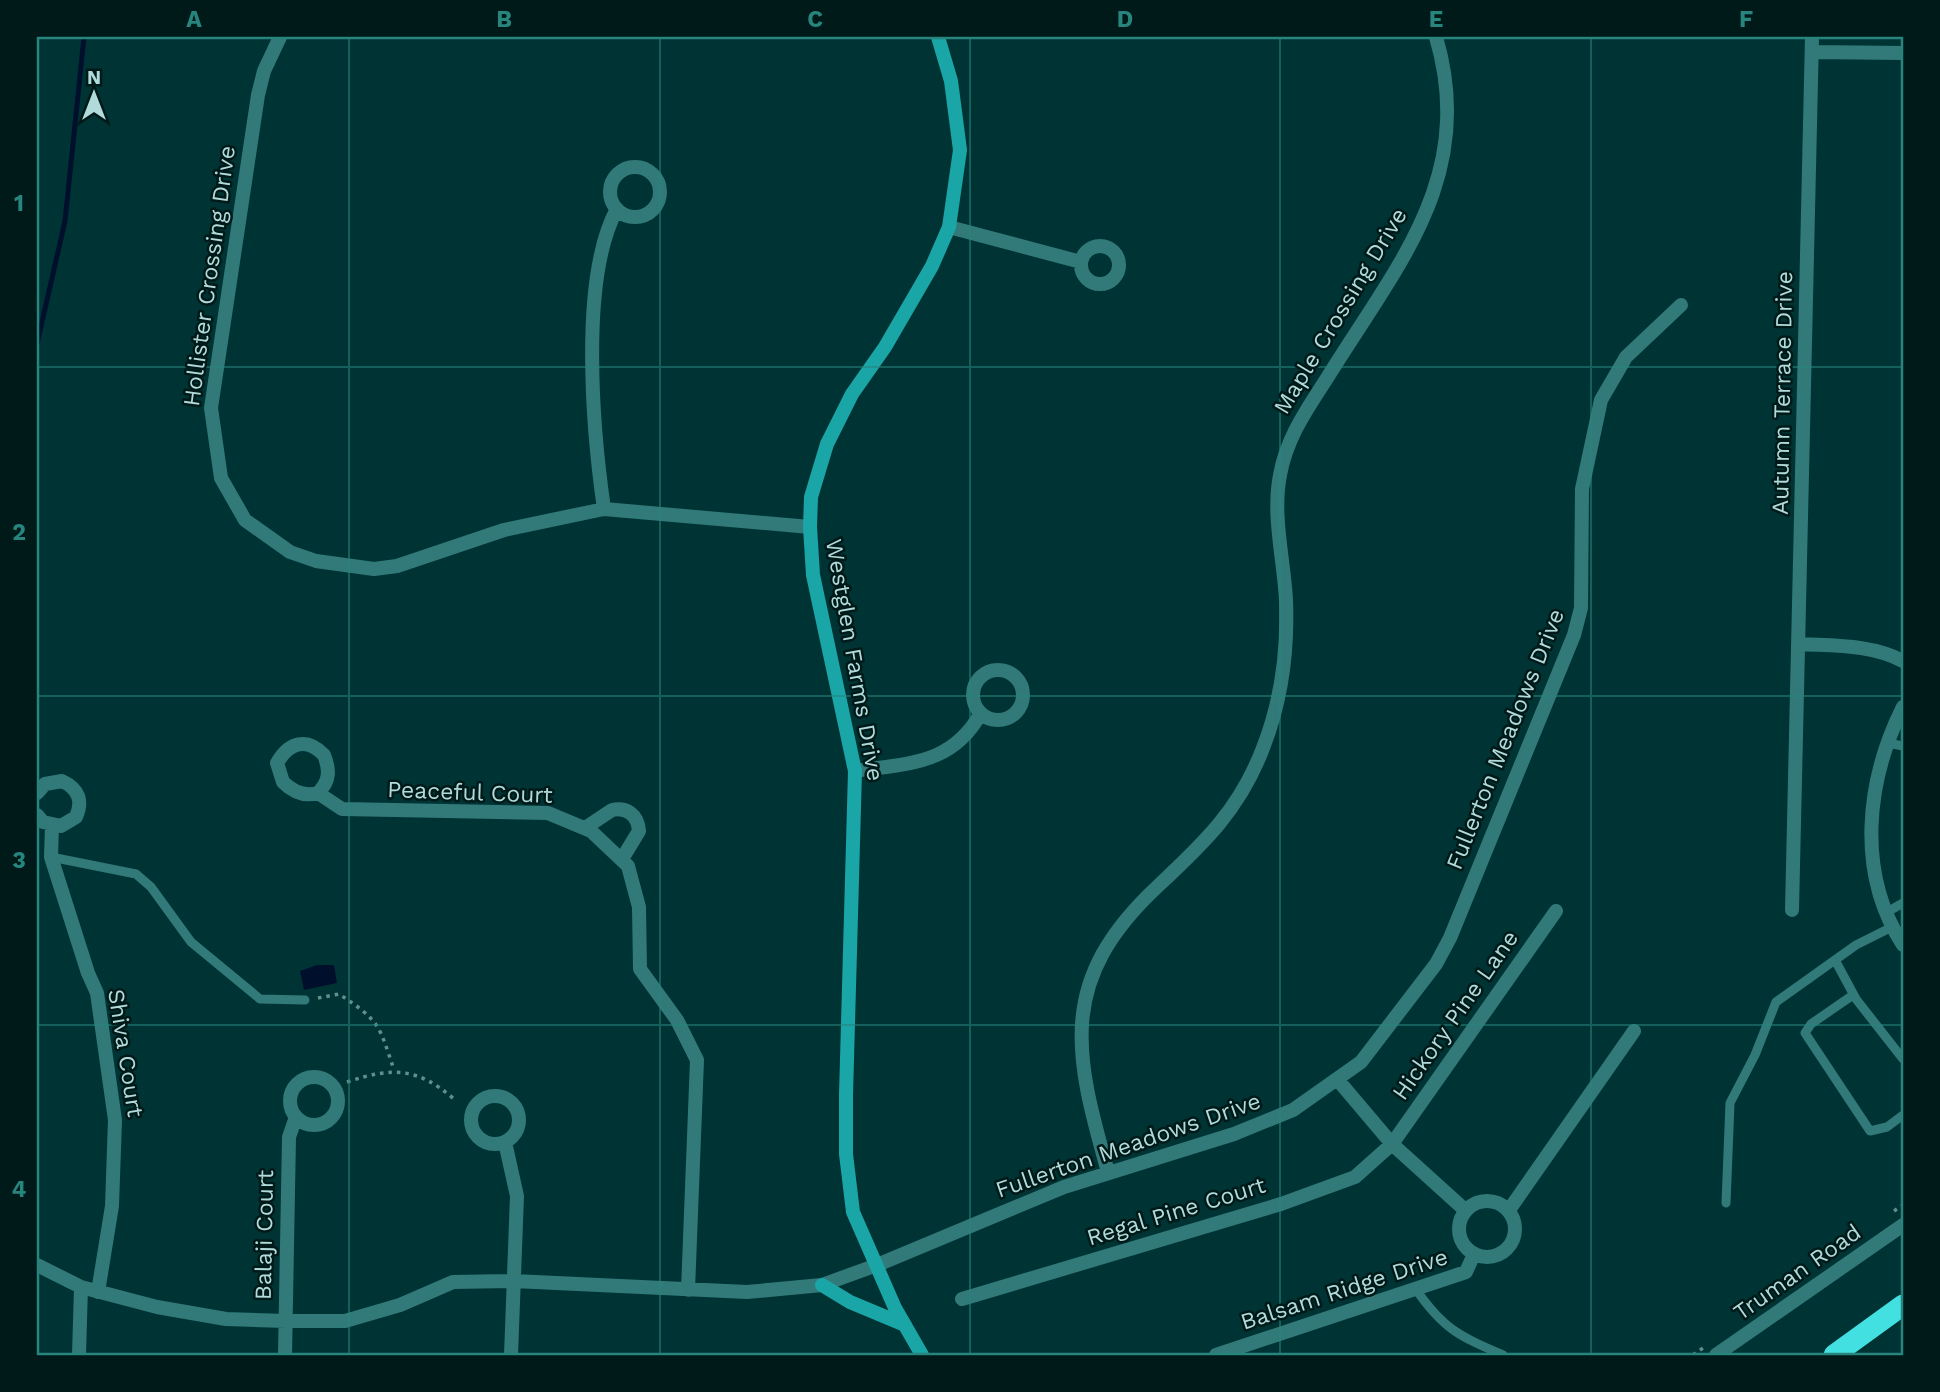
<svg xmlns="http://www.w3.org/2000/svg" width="1940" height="1392" font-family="'Work Sans',sans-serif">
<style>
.water{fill:#00102c}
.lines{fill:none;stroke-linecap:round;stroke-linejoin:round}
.stream{stroke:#00102c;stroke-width:5}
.path{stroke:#608f8e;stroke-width:3.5;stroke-dasharray:3.5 5;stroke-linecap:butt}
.lane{stroke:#327a7a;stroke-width:9}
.street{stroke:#327a7a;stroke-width:14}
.secondary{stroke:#1aa5a7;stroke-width:14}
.highway{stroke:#43e0e2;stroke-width:21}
.grid{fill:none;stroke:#27857e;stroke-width:2;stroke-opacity:0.55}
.labels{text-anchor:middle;stroke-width:5;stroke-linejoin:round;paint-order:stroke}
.street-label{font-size:23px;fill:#b1dbda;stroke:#001919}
.neatline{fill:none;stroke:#27857e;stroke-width:2.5}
.grid-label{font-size:23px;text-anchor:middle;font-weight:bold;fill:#27857e}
</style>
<rect width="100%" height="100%" fill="#003434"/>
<path class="water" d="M317,965h17l3,18 -33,7 -4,-19z"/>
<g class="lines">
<path class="stream" d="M37,344l28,-123 19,-184"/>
<path class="path" d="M318,998l21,-4c41,27 40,31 55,76
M347,1082c45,-15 70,-15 107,17
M1894,1211l9,-6
M1693,1355l10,-7"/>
<path class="lane" d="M1888,743l15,3
M51,857l85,17 15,13 40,55 69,57 45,1
M1887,912l16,-9
M1835,960l21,39 47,60
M1853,995l-42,29 -6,9 65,98 17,-4 16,-12
M1726,1203l4,-100 25,-48 21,-53 80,-57 36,-18
M1415,1288c28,41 44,48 88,67"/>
<path class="street" d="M280,37l-16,34 -6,24 -47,313 10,70 24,42 45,32 26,9 58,8 23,-3 107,-36 100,-21 206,18
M1812,52l91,1
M610 192a25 25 0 1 1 50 0a25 25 0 1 1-50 0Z
M949,227l132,35
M1081 265a19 19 0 1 1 38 0a19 19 0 1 1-38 0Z
M604,509c-11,-77 -25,-231 13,-300
M1799,644c35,2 72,0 104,17
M973 695a25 25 0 1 1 50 0a25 25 0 1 1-50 0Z
M1903,707c-37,74 -47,166 0,238
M855,771c54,-8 97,-6 126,-58
M37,793l8,-9 17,-3c17,8 21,20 14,36l-15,9 -18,-4 -6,-7
M318,793c12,-12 12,-23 6,-38 -17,-18 -35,-13 -47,8l6,19c10,10 21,15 35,11l24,16 206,4 43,18 37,35 11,41 1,62 37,51 20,40 -9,230
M52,826l-1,31 37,116 9,20 18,127 -3,86 -14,86
M585,828l27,-18c15,-3 26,5 27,21l-17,28
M1792,910l20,-873
M290 1101a24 24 0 1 1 48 0a24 24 0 1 1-48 0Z
M1337,1079l55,65 73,66
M471 1120a24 24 0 1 1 48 0a24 24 0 1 1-48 0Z
M505,1142l12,54 -6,159
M1108,1172c-34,-120 -51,-192 50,-286 46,-43 82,-77 105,-138 18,-46 25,-98 23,-148 -2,-40 -14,-84 -6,-125 7,-39 28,-67 49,-100 69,-111 148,-199 107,-338
M1459 1229a28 28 0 1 1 56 0a28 28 0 1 1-56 0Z
M1509,1210l125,-179
M37,1265l44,22 76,20 69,12 60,2h59l55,-16 53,-23 61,-1 233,11 75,-7 55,-20 187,-78 170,-53 59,-24 68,-48 75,-98 14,-26 124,-303 7,-27 1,-119 19,-89 25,-43 55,-52
M962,1299l319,-95 74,-27 37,-33 164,-233
M79,1355l2,-68
M285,1355l4,-218 7,-20
M1216,1355l250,-83 8,-18
M1716,1355l187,-130"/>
<path class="secondary" d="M822,1285l28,17 55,23
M922,1355l-27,-47 -42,-96 -7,-58v-59l9,-324 -42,-196 -3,-48 1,-30 16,-53 25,-50 33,-47 47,-81 17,-39 11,-77 -9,-69 -13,-44"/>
<path class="highway" d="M1834,1355l69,-50"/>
</g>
<path class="grid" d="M349,37v1318M660,37v1318M970,37v1318M1280,37v1318M1591,37v1318M37,367h1866M37,696h1866M37,1025h1866"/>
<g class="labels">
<g class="street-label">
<text transform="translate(209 276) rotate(-82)" y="8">Hollister Crossing Drive</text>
<text transform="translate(1340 311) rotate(-59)" y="8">Maple Crossing Drive</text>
<text transform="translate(1782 393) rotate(-89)" y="8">Autumn Terrace Drive</text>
<text transform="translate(855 660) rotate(80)" y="8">Westglen Farms Drive</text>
<text transform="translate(1505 739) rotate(-68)" y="8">Fullerton Meadows Drive</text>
<text transform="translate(470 792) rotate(2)" y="8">Peaceful Court</text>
<text transform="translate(1455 1015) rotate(-55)" y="8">Hickory Pine Lane</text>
<text transform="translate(126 1053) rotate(81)" y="8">Shiva Court</text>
<text transform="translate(1128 1145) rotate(-19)" y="8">Fullerton Meadows Drive</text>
<text transform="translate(1176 1211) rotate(-17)" y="8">Regal Pine Court</text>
<text transform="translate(264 1235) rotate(-89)" y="8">Balaji Court</text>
<text transform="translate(1797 1272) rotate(-35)" y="8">Truman Road</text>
<text transform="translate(1344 1289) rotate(-18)" y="8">Balsam Ridge Drive</text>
</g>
</g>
<rect width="1940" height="1392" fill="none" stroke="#001919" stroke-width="77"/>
<g transform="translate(94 94)" stroke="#001919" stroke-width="5" paint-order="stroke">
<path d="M0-5L12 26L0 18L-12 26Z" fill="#b1dbda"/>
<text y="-10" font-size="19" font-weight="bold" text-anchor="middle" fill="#b1dbda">N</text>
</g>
<rect x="38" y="38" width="1864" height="1316" class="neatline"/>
<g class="grid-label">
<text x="194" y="27">A</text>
<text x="504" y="27">B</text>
<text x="815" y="27">C</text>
<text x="1125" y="27">D</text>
<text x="1436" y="27">E</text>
<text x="1746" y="27">F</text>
<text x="19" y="211">1</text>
<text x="19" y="540">2</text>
<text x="19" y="868">3</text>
<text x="19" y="1197">4</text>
</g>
</svg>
